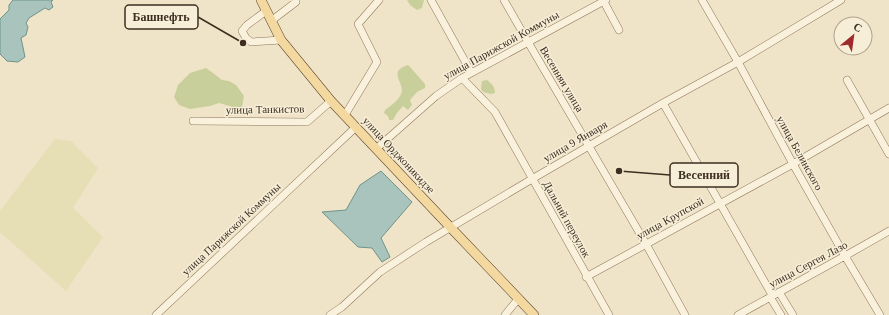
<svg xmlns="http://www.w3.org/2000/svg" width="889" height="315" font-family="'Times New Roman',serif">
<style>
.farmland{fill:#e6deb5}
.green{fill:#c9cf9b}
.water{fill:#a9c4bc;stroke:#6f938a}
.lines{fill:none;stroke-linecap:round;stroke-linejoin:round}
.minor-casing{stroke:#8d765c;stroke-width:8}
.major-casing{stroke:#5b4430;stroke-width:10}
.minor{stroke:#faf1dc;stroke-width:7}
.major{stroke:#f3d9a0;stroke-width:9}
.labels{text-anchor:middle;stroke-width:3;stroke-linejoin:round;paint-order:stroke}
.street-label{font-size:11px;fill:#3d2e20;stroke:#f7eed8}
.leader{fill:none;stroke:#3d2e20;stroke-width:1.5}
.callout-dot{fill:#3d2e20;stroke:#f7eed8;stroke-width:1.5}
.callout{fill:#f7eed8;stroke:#3d2e20;stroke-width:1.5}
.callout-label{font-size:12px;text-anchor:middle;font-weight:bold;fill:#3d2e20}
</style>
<rect width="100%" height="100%" fill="#f0e4c8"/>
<path class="farmland" d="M55,139l16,2 27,27 -25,40 30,29 -37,54 -66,-59v-21z"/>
<path class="green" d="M407,0h17l-2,8 -5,2 -7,-5z
M408,65l3,3 14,16v4l-8,4 -7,8 2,5 -4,5 -5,-4 -6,7 -4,7h-4l-1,-4 -4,-3 1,-3c5,-4 14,-10 16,-16 5,-11 -15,-22 7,-29z
M206,68l7,5 9,7 7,1 7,4 8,11 -2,11h-9l-14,-4 -9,3 -20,3 -11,-4 -5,-8 4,-12 12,-12z
M487,80c5,4 8,7 8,13l-4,1 -8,-2 -2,-3 1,-8z"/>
<path class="water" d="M13,0h40l-2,2 2,5 -4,3 -4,-2 -16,10 -3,5 2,4 -2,8 -5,3 4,19 -7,5 -11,-1 -7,-7v-35l9,-9v-5z
M381,171l31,31 -31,36 9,19 -8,5 -10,-14 -14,-1 -36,-35 24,-2 14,-25z"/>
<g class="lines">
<defs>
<path id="minor" d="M431,0l40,72
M504,0l24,42 118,202 39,71
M603,0l16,30
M702,0l36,62 55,102 52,92 35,59
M266,11l-19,14 -5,6 4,7 5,4 30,-2
M271,21l25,-19v-2
M462,78l33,34 114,203
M847,80l42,74
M663,103l109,192
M345,115l32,-53 -19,-38 21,-24
M193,121l114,1 24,-21
M376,149l60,-53 26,-18 144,-78
M586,277l207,-113 96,-56
M779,292l14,23
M770,297l11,18
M156,315l200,-188
M330,315l12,-8 38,-35 46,-30 106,-63 131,-76 75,-41 103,-62
M505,315l13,-16
M738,315c50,-28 101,-55 151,-84"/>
<path id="major" d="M261,0l20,40 50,61 120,127 83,87"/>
</defs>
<use href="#minor" class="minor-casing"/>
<use href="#major" class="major-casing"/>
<use href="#minor" class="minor"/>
<use href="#major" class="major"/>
</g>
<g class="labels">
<g class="street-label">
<text transform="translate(501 45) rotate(-29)" y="4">улица Парижской Коммуны</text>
<text transform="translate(562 79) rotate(59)" y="4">Весенняя улица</text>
<text transform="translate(265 109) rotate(-1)" y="4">улица Танкистов</text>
<text transform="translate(575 141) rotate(-30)" y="4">улица 9 Января</text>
<text transform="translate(800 153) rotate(61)" y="4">улица Белинского</text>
<text transform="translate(399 155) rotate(47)" y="4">улица Орджоникидзе</text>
<text transform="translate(670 218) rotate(-29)" y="4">улица Крупской</text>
<text transform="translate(567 219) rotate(61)" y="4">Дальний переулок</text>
<text transform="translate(231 229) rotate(-43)" y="4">улица Парижской Коммуны</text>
<text transform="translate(808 264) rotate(-28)" y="4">улица Сергея Лазо</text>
</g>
</g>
<path class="leader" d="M243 43L198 17M619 171L670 175"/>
<g class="callout-dot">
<circle cx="243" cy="43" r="4"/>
<circle cx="619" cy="171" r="4"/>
</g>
<g class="callout">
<rect x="125" y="5" width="73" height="24" rx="4"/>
<rect x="670" y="163" width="68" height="24" rx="4"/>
</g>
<g class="callout-label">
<text x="161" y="21">Башнефть</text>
<text x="704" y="179">Весенний</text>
</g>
<g transform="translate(853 36) rotate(29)"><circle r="19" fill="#f7eed8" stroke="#ada18e"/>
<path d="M0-3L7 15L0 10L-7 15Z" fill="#9e2a2b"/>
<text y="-6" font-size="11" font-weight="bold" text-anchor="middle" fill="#3d2e20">С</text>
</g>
</svg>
